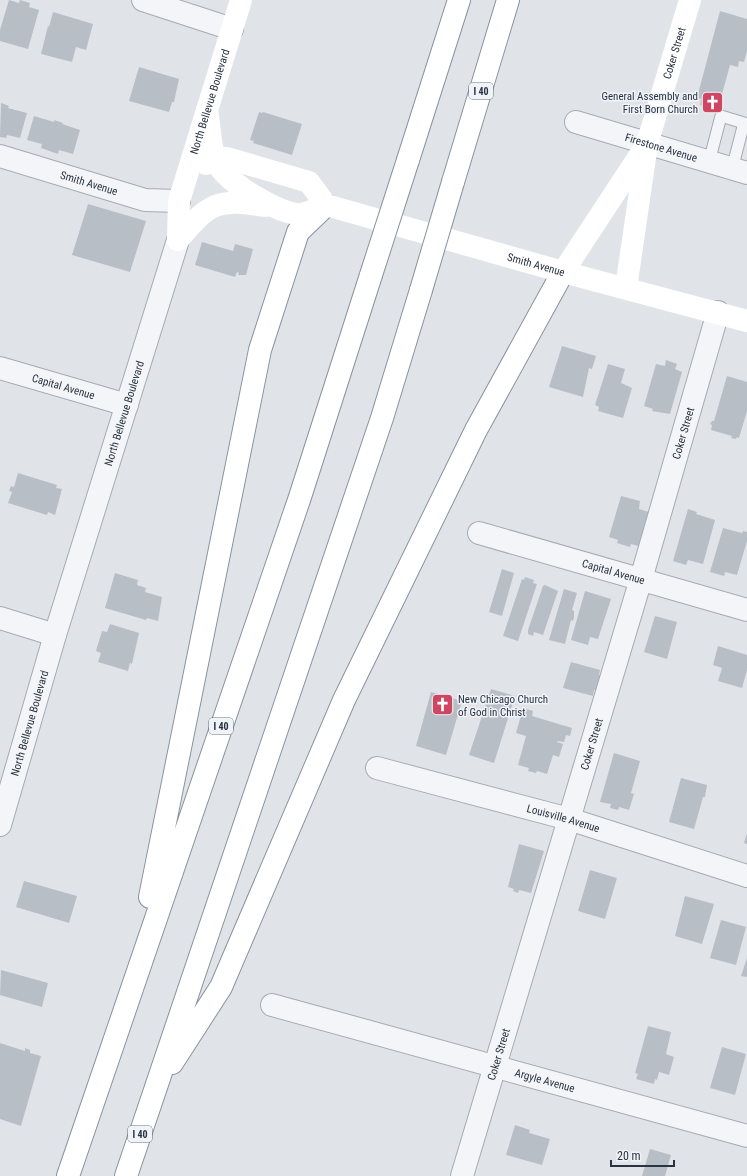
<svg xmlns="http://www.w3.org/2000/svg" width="747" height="1176" font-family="'Roboto Condensed',sans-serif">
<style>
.building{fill:#b8bec6}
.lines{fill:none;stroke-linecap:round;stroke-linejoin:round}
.service-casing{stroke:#a5abb3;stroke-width:13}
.minor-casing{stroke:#a5abb3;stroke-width:24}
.motorway-casing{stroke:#8893a0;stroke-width:24}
.service{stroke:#f3f5f8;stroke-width:11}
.minor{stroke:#f3f5f8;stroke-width:22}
.secondary{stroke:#fff;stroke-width:22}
.motorway{stroke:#fff;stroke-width:22}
.motorway-bridge-casing{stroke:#8893a0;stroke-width:24;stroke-linecap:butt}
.motorway-bridge{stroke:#fff;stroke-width:22}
.labels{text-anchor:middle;stroke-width:3;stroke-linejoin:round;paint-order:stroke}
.shield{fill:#f0f3f7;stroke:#656d78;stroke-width:1}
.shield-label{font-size:10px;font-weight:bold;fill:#293341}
.street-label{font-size:11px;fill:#293341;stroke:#f0f3f7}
.poi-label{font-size:11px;fill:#293341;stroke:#f0f3f7;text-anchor:end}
</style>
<rect width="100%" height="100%" fill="#e0e4e9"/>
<path class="building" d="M9,0l10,3 1,-3 10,3 -1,4 10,3 -11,39 -28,-8v-11z
M720,11l27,8v32l-3,11 -5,-1 -1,6 -8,-2 -11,40 -5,-2 -1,6 -13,-4 1,-6 -4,-1z
M53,12l40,12 -7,26 -10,-3 -4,15 -31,-8 7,-28 1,1z
M139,67l40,12 -5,23h-2l-3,10 -40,-11z
M1,103l8,3 -1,2 19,5 -7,25 -13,-3 -1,3 -6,-1z
M259,112l3,1 1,-1 39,12 -10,31 -39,-12 1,-2 -4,-1z
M34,116l20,6v-2l9,3 -1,1 18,6 -7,24 -14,-4 -1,4 -17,-6 1,-4 -15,-4z
M88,204l58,17 -16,51 -58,-17z
M202,242l31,9 2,-7 18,5 -7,26h-8l1,-2 -2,-1 -2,5 -40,-12z
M562,346l34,10 -4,13 -3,-1 -6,29 -34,-10z
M666,360l11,4 -2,5 7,3 -12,42 -18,-3 1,-2 -9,-3 12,-42 9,2z
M608,364l17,5 -4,14 11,5 -9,30 -25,-7 1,-4 -4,-2z
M727,376l20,6v29l-8,27 -2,-1 -1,2 -5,-1 1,-2 -21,-6 1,-5 -2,-1 2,-3h2z
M18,473l39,12 -1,3 6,1 -7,26 -7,-3 -1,3 -39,-12 4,-11 -3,-1 2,-5 3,1z
M621,496l19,5 -1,8 13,4 -10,34 -11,-3 -1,3 -13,-4 1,-3 -9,-3z
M688,509l9,3 -1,2 19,6 -12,44 -15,-4 -2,5 -13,-4z
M723,528l19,5 1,-2 4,1v9l-10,34 -12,-3 -1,4 -14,-4z
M502,569l12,4 -12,43 -13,-4z
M115,573l23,7 -1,5 9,3 -1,4 17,5 -4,24 -11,-3 -1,2 -41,-12z
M525,577l9,3 -1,3 4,1 -19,57 -15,-5 19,-57 2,1z
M545,585l13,6 -15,44 -9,-3 -1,4 -5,-2v-4l15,-44z
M564,589l13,4 -5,17 2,1v6l-1,4 -2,-1 -6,24 -16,-4z
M585,591l26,8 -13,40 -8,-2 -2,8 -17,-5z
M655,616l22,6 -10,37 -23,-7z
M110,624l29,9 -7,31 -2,-1 -2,8 -30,-9 3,-9 -5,-2 6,-20 5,1z
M718,646l29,9v15l-5,18 -24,-7 4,-13 -9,-3z
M571,662l29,8 -1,5 5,1 -4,15 -6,-1 -1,6 -30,-8z
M491,689l24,7 -21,67 -25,-8z
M431,692l31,9 -16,54 -30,-9z
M523,708l10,3 -1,5 40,12 -2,8 -4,-1 -2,7 -7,-1v1l6,2 -4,13 -6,-2 -6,19 -10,-3 -1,2 -8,-2 1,-3 -11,-3 8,-29 -10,-3z
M614,753l26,8 -9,32 3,1 -5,16 -10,-3 -1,3 -8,-2 1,-4 -11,-2z
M681,778l26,7 -2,12h-2l-9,32 -25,-7z
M747,833v11l-3,-1z
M519,844l25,7 -13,42 -12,-3 -1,3 -5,-2 1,-2 -6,-2z
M590,870l27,8 -12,41 -27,-8z
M24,881l53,15 -8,27 -53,-16z
M685,896l29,8 -12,40 -27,-8z
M721,920l25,7 -10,38 -26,-7z
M747,958v19l-6,-1z
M1,970l47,13 -6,24 -42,-12z
M648,1026l23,6 -5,22 8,3 -5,18 -10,-3 -2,8 -2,-1 -1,5 -18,-5 2,-5 -3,-1z
M0,1043l25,8v-3l5,2v3l11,3 -20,70 -21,-7z
M722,1047l24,7 -11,41 -25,-7z
M515,1125l15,5 -1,3 21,6 -8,26 -36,-10z
M650,1149l21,6 -6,21h-23z"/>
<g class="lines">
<defs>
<path id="service" d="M709,162l12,-46 23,7 -12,46"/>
<g id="minor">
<path d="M143,0l89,29"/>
<path id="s1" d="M576,122l171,51"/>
<path id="s2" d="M0,156l145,44 34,1"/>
<path id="s3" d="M0,368l127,37"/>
<path id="s4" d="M479,533l268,77"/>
<path d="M0,618l55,17"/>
<path id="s5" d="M377,768l192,51 178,57"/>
<path id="s6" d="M0,825l55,-190 123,-395"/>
<path id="s7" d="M272,1005l475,131"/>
<path id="s8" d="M462,1176l179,-597 77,-267"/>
</g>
<path id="motorway" d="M408,160l51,-160
M453,182l55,-182
M150,897l110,-547 38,-118 28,-27
M172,1063l49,-76 123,-287 132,-270 87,-158
M68,1176l232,-679 71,-222
M126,1176l256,-758 39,-128"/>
</defs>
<use href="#service" class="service-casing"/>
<use href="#minor" class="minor-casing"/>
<use href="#motorway" class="motorway-casing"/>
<use href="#service" class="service"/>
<use href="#minor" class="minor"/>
<g class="secondary">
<path id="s9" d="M207,110c3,16 3,34 8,49 8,22 59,52 82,55 8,1 21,-6 29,-9l237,67 184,49"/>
<path d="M206,164l9,-5 12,-1 82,24 17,23"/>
<path id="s10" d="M178,240l1,-39 62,-201"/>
<path d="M178,240c31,-37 39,-42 87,-34"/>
<path id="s11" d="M563,272l84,-128 43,-144"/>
<path d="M626,288l20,-137"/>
</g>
<use href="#motorway" class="motorway"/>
<defs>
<path id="motorway-bridge" d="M371,275l37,-115
M421,290l32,-108"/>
</defs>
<use href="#motorway-bridge" class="motorway-bridge-casing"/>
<use href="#motorway-bridge" class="motorway-bridge"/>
</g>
<defs>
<symbol id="church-square" viewBox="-11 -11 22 22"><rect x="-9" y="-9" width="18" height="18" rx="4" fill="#ce4661" stroke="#f0f3f7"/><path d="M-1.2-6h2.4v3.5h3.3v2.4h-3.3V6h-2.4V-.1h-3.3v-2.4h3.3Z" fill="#fff"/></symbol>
</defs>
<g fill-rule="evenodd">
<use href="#church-square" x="700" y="90" width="25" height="25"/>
<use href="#church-square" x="430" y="692" width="25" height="25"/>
</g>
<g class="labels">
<g class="shield">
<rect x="469" y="83" width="24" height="16" rx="3"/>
<rect x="209" y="718" width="24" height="16" rx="3"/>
<rect x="128" y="1126" width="24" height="16" rx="3"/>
</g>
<g class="shield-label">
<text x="481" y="95">I 40</text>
<text x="221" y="730">I 40</text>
<text x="140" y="1138">I 40</text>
</g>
<g class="street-label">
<text dy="4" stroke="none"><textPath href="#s11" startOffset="248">Coker Street</textPath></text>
<text dy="4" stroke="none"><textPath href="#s10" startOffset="143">North Bellevue Boulevard</textPath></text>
<text dy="4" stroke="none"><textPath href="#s1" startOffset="89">Firestone Avenue</textPath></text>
<text dy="4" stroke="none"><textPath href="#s2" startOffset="93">Smith Avenue</textPath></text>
<text dy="4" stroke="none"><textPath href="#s9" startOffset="400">Smith Avenue</textPath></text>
<text dy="4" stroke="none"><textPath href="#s3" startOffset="66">Capital Avenue</textPath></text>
<text dy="4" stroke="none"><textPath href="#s6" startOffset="430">North Bellevue Boulevard</textPath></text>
<text dy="4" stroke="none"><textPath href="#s8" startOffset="775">Coker Street</textPath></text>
<text dy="4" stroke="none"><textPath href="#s4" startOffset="140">Capital Avenue</textPath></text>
<text dy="4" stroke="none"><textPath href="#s6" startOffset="106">North Bellevue Boulevard</textPath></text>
<text dy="4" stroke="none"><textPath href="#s8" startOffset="451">Coker Street</textPath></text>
<text dy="4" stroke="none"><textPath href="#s5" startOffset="193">Louisville Avenue</textPath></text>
<text dy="4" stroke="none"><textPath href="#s8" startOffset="127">Coker Street</textPath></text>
<text dy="4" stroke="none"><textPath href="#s7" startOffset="283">Argyle Avenue</textPath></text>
</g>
<g class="poi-label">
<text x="698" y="100">General Assembly and<tspan x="698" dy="13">First Born Church</tspan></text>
<text x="458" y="703" text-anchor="start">New Chicago Church<tspan x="458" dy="13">of God in Christ</tspan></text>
</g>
</g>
<path d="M611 1160v6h63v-6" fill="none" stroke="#293341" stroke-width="2"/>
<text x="617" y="1160" font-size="12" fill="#293341" stroke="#f0f3f7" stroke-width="3" paint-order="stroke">20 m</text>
</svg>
